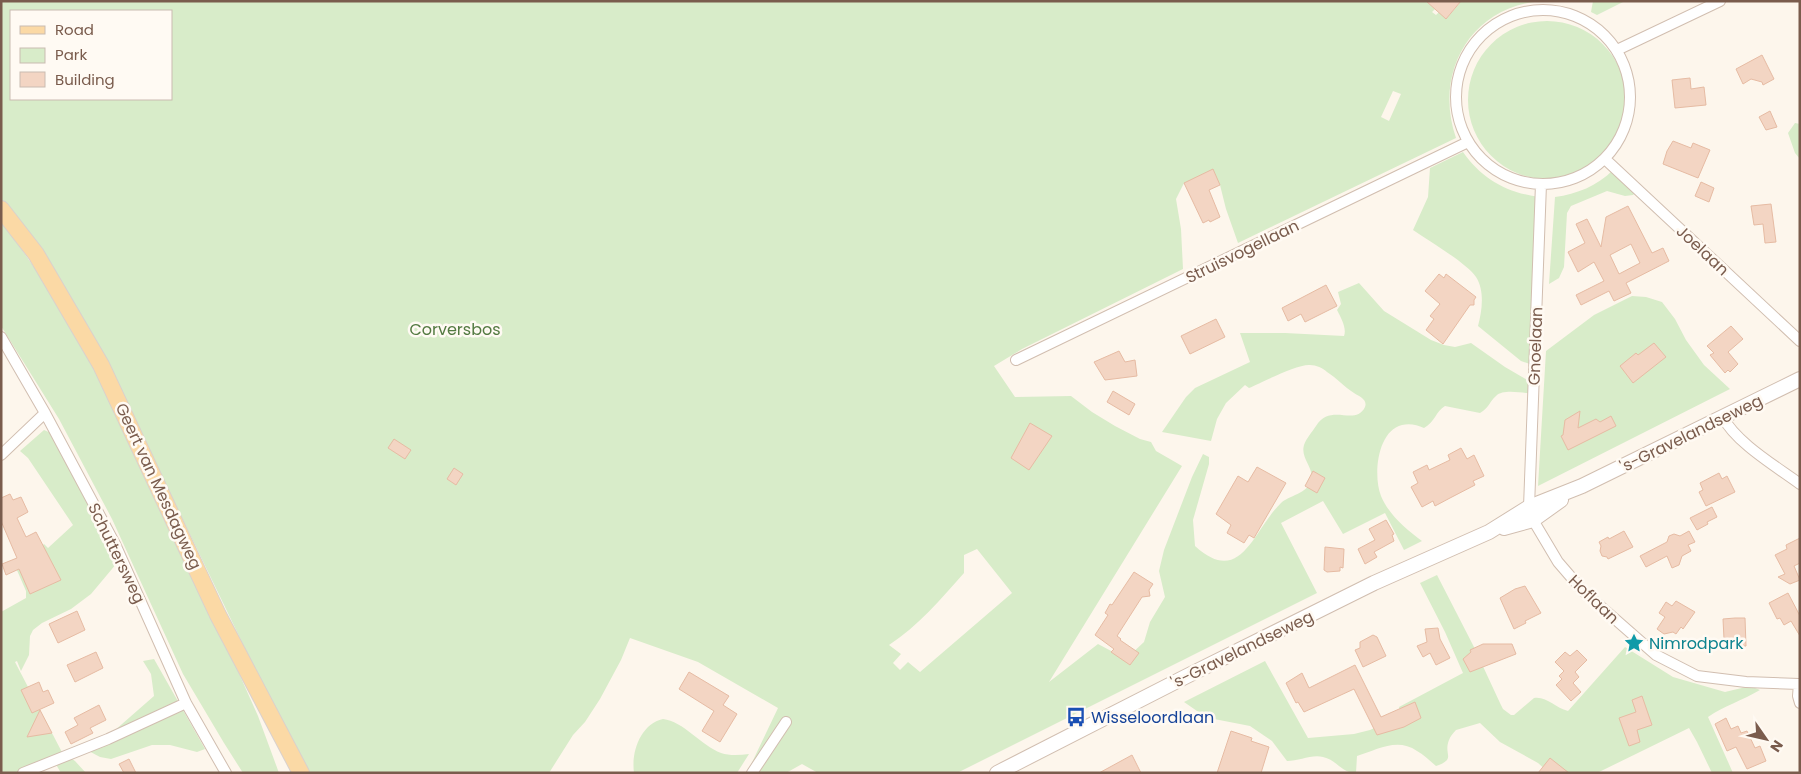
<svg xmlns="http://www.w3.org/2000/svg" width="1801" height="774" font-family="Poppins,sans-serif">
<style>
.green{fill:#d8ecc9;fill-rule:evenodd}
.building{fill:#f3d5c3;stroke:#e6bba3;fill-rule:evenodd}
.lines{fill:none;stroke-linecap:round;stroke-linejoin:round}
.minor-casing{stroke:#d1beb0;stroke-width:12}
.tertiary-casing{stroke:#d1beb0;stroke-width:16}
.primary-casing{stroke:#dad1cd;stroke-width:18}
.minor{stroke:#fff;stroke-width:10}
.tertiary{stroke:#fff;stroke-width:14}
.primary{stroke:#fbd9a5;stroke-width:16}
.labels{text-anchor:middle;stroke-width:5;stroke-linejoin:round;paint-order:stroke}
.street-label{font-size:16px;fill:#7a5c4d;stroke:#fffaf3}
.park-label{font-size:16px;fill:#537a41;stroke:#fffaf3}
.culture-label{font-size:16px;fill:#0d838f;stroke:#fffaf3;text-anchor:start}
.transit-label{font-size:16px;fill:#164399;stroke:#fffaf3;text-anchor:start}
</style>
<rect width="100%" height="100%" fill="#fdf6ec"/>
<path class="green" d="M1,1h1425l9,8 -3,3 4,3 3,-3 7,7 13,-15 -1,-3h87c-73,3 -112,71 -89,137l-218,105 -12,-34 -6,-24 -7,-15 -29,13 -8,16 5,30 2,40 -161,80 -28,17 21,31 56,-1 21,16 23,14 25,13 11,3 5,9 26,15 -133,216 49,-38 15,8 16,4 15,-14 6,-20 15,-25 -6,-26 5,-21 28,-73 11,-23 6,3v7l-16,56 2,26c46,42 58,-16 86,-43 7,-7 27,-10 30,-22 4,-13 -11,-22 -7,-36 2,-6 8,-13 12,-19 15,-24 39,1 49,-19 3,-8 -7,-11 -11,-14 -10,-6 -17,-15 -27,-21 -4,-4 -11,-7 -17,-7 -13,-1 -47,17 -61,23l-4,-3 -19,18 -9,16 -6,22 -49,-9 24,-35 9,-9 55,-26 -10,-29h45l59,3c3,-8 -3,-18 -7,-26l4,-6 -3,-12 21,-9 25,28 47,29 13,5 11,2 16,-4 34,24 24,14 -1,12c-8,0 -25,-4 -32,3 -7,6 -7,12 -16,17l-35,-7c-9,5 -10,16 -21,22 -7,-3 -14,-5 -22,-3 -25,6 -29,51 -21,71 8,19 25,33 41,45l-18,9 -19,-37 -42,21 -20,-33 -42,22 36,70 -360,180h-139l-16,-9 -16,9h-39l31,-65 -80,-46 -68,-24 -9,22 -21,39 -15,23 -12,13 -24,38h-244l-175,-363 -129,-208zM11,11h160v88h-160zM1393,91l8,3 -12,27 -8,-4zM977,549l35,44 -92,79 -12,-10 -8,8 -7,-7 8,-9 -12,-9c29,-19 52,-46 75,-72v-18z
M1593,1h32l-28,14 -6,-3z
M1468 100a79 79 0 1 1 158 0a79 79 0 1 1-158 0Z
M1795,123l5,1v35l-5,-6 -7,-20z
M1463,152c19,27 44,41 77,45l-10,167 -9,-3 -43,-35c4,-15 7,-35 -2,-49 -9,-14 -49,-37 -63,-47l15,-33 2,-29z
M1613,170l24,21 -4,4 -8,1 -18,-5 -36,15 -4,7 -3,54 -5,11 -10,6 6,-87c22,-3 42,-11 58,-27z
M1,220l49,70 46,75 98,208 64,143 21,57h-36l-19,-30 -41,-69 -71,-155 -53,-100 -58,-93z
M1632,296l14,1 16,5 13,17 11,21 18,25 26,24 -192,97 8,-135 48,-36z
M44,430l7,3 36,67 30,63 -26,31 -20,15 -29,14 -9,7 -3,6 -1,19 -8,16 -4,-10 -2,1 50,96 3,-2 7,5 11,12h-25l-7,-12 -38,12h-15v-161l25,-14v-7l-10,-23 28,-24 4,4 25,-23 -45,-67 -8,-7z
M1437,575l37,72 26,56 3,6 8,6h3l20,-17c13,-2 21,10 34,13l57,-64 48,30 52,15 25,-6 10,4c-17,10 -36,16 -52,27l25,56h-21l-15,-31 -8,-14 -92,45h-51l1,-2 -9,-8 -38,-21 -20,-19 -24,7c-3,3 -6,7 -7,10 -6,15 8,19 -13,26 -6,-5 -12,-11 -19,-15 -20,-14 -40,-1 -60,5l-1,17c-15,0 -19,-13 -33,-16 -11,-3 -24,4 -36,4l-15,-20 -22,-15 -41,-8 -12,-7 -13,-9 81,-41 43,77 46,-4 16,-4 31,-14 -2,-9 64,-34 -18,-41 -25,-49z
M154,659l51,90 -8,3 -27,-7h-18l-41,14 -11,-2 -15,-8 29,-18 40,-35 -3,-22 -8,-13z
M663,719c20,2 39,27 58,34 9,3 19,2 28,1l-12,19h-103c-3,-22 7,-49 29,-54z"/>
<path class="building" d="M1426,1h35l-15,18z
M1762,55l12,24 -11,6 -1,-3 -11,-3 -8,5 -7,-15z
M1690,78l1,11 13,-2 2,18 -31,3 -3,-28z
M1770,111l7,16 -11,3 -7,-13z
M1673,141l18,7 2,-5 17,7 -12,28 -35,-14 4,-13z
M1213,169l7,16 -11,5 11,27 -10,5 -1,-2 -6,3 -19,-40z
M1701,182l13,6 -5,14 -14,-6z
M1771,204l5,38 -11,1 -2,-19 -9,1 -3,-19z
M1628,206l24,47 11,-5 6,13 -43,22 5,10 -17,8 -5,-10 -28,14 -5,-10 28,-14 -10,-19 -16,10 -10,-20 17,-9 -9,-19 11,-5 14,28 5,-30zM1631,244l9,19 -21,11 -9,-19z
M1439,274l5,4 2,-4 30,23 -2,3v5h-4l-27,39 -17,-14 8,-11 -4,-3 10,-12 -15,-13z
M1326,285l11,21 -32,16 -4,-8 -13,7 -6,-13z
M1216,319l9,18 -35,17 -9,-18z
M1731,326l12,13 -15,13 10,12 -8,8 -2,-2 -3,3 -15,-18 4,-2 -7,-7z
M1654,343l12,14 -33,26 -13,-17 16,-13 2,2z
M1119,351l6,11 10,-2 2,16 -32,4 -11,-18z
M1113,391l22,13 -6,11 -22,-13z
M1580,411l-2,17 18,-9 4,3 11,-6 5,10 -48,24 -7,-14 2,-1 2,-15z
M1030,423l22,13 -23,34 -18,-12z
M394,439l17,11 -6,9 -17,-11z
M1461,448l6,11 7,-4 10,21 -11,5 2,4 -25,13 -15,8 -2,-5 -11,6 -11,-20 7,-4 -5,-11 14,-7 2,5 21,-10 -2,-5z
M1257,467l29,16 -32,55 -5,-3 -5,8 -17,-10 4,-8 -15,-11 22,-38 10,6z
M454,468l9,6 -7,11 -9,-6z
M1313,471l12,7 -8,15 -12,-7z
M1719,473l3,6 5,-3 8,16 -29,14 -7,-14 4,-2 -3,-7z
M10,494l3,6 8,-3 7,15 -11,6 9,19 10,-5 25,48 -31,14 -11,-25 -13,6 -4,-11 15,-6 -16,-37v-23z
M1712,507l5,10 -10,5 1,2 -11,6 -7,-12z
M1386,520l8,14 -2,1 2,6 -20,11 3,5 -12,7 -7,-15 17,-9 -6,-11z
M1624,531l9,16 -25,12 -1,-2 -5,-1 -2,-5 1,-5 -2,-4 9,-5 1,2z
M1689,531l6,11 -7,3 3,6 -9,5 -3,9 -7,3 -5,-12 -21,11 -6,-11 27,-14 2,-6 5,-2 6,2z
M1800,538v25l-6,3 6,14 -10,4 -12,-7 7,-3 -10,-19 12,-6 -1,-4z
M1325,547l19,2 -1,19 -3,-1v4l-13,1 -3,-2z
M1134,572l19,12 -4,6 1,6 -8,1 -25,39 4,3 -1,1 19,13 -9,12 -19,-13 3,-3 -19,-14 13,-20 -3,-2 5,-9 2,1z
M1525,586l16,27 -16,8 1,2 -12,6 -14,-31 15,-9z
M1788,593l12,23v20l-9,-15 -7,4 -4,-7 -3,1 -8,-16z
M1676,601l19,11 -12,17 -2,-2 -5,7 -3,-2 -9,2 -7,-5 8,-12 -6,-4 7,-11 6,4z
M77,611l8,19 -27,13 -9,-19z
M1735,618h10l1,28 -18,1 -1,-8h-3l-1,-20z
M1438,628l2,11 10,19 -14,7 -6,-12 -7,4 -6,-11 10,-4 -2,-13z
M1373,635l4,2 9,19 -23,11 -8,-17 5,-2v-6z
M1483,644h29l4,10 -46,18 -7,-13 8,-7 -1,-2z
M1577,650l10,10 -12,12 4,5 -6,6 8,9 -10,9 -15,-16 6,-6 -3,-3 5,-5 -9,-9 10,-10 5,4z
M96,652l7,16 -28,14 -8,-17z
M1355,665l26,52 34,-15 6,16 -17,9 -27,8 -23,-46 -50,23 -6,-10 -2,1 -10,-20 16,-10 7,15z
M689,672l40,24 -6,9 14,9 -17,28 -18,-11 12,-20 -35,-22z
M39,682l4,10 5,-2 6,13 -22,10 -11,-23z
M1642,696l10,29 -15,5 3,12 -11,4 -10,-28 17,-6 -4,-12z
M99,705l7,15 -16,8 3,5 -22,11 -6,-12 13,-7 -4,-7z
M40,710l12,23 -25,4z
M1726,718l5,11 7,-3 3,7 6,-2 8,17 5,-2 6,15 -19,8 -11,-22 -9,4 -12,-27z
M1231,731l21,7 -1,3 18,6 -8,26h-44z
M1132,755l9,18h-42z
M1550,758l19,15h-31z
M129,759l7,14h-12l-5,-9z"/>
<g class="lines">
<defs>
<path id="minor" d="M1456 97a87 87 0 1 1 174 0a87 87 0 1 1-174 0Z
M1617,50l103,-49
M1605,159l195,182
M1,337l44,76 70,131 71,159 40,70
M1016,360l452,-218
M1723,417c12,25 54,50 77,67
M1,455l44,-42
M1529,507l12,-323
M1533,520l25,42 25,29 73,64 41,21 49,6 53,2 -1,12 2,7
M23,773l85,-34 78,-36
M752,773l34,-51"/>
<path id="tertiary" d="M1504,528l29,-8 28,-20
M997,773l188,-96 189,-94 115,-51 40,-25 53,-21 218,-107"/>
<path id="primary" d="M1,209l35,45 65,111 117,250 83,158"/>
</defs>
<use href="#minor" class="minor-casing"/>
<use href="#tertiary" class="tertiary-casing"/>
<use href="#primary" class="primary-casing"/>
<use href="#minor" class="minor"/>
<use href="#tertiary" class="tertiary"/>
<use href="#primary" class="primary"/>
</g>
<defs>
<symbol id="sight-bare" viewBox="-9 -9 18 18"><path d="M0-6L1.8-2.2L6-1.7L2.9 1.2L3.7 5.4L0 3.3L-3.7 5.4L-2.9 1.2L-6-1.7L-1.8-2.2Z" fill="#0f9aa8" stroke="#fffaf3" stroke-width="2.5" paint-order="stroke"/></symbol>
<symbol id="bus-bare" viewBox="-9 -9 18 18"><path d="M-5-6H5V4H4V6H2V4H-2V6H-4V4H-5ZM-3.5-4V0h7V-4ZM-3.5 1.2v1.5H-2V1.2ZM2 1.2v1.5H3.5V1.2Z" fill="#1a4fb4" stroke="#fffaf3" stroke-width="2.5" paint-order="stroke"/></symbol>
</defs>
<g fill-rule="evenodd">
<use href="#sight-bare" x="1620" y="629" width="28" height="28"/>
<use href="#bus-bare" x="1062" y="703" width="28" height="28"/>
</g>
<g class="labels">
<g class="street-label">
<text transform="translate(1703 250) rotate(43)" y="6">Joelaan</text>
<text transform="translate(1242 251) rotate(-26)" y="6">Struisvogellaan</text>
<text transform="translate(1535 346) rotate(-88)" y="6">Gnoelaan</text>
<text transform="translate(1691 433) rotate(-26)" y="6">'s-Gravelandseweg</text>
<text transform="translate(159 486) rotate(65)" y="6">Geert van Mesdagweg</text>
<text transform="translate(117 553) rotate(64)" y="6">Schuttersweg</text>
<text transform="translate(1594 599) rotate(44)" y="6">Hoflaan</text>
<text transform="translate(1242 649) rotate(-26)" y="6">'s-Gravelandseweg</text>
</g>
<g class="park-label">
<text x="455" y="335">Corversbos</text>
</g>
<g class="culture-label">
<text x="1649" y="649">Nimrodpark</text>
</g>
<g class="transit-label">
<text x="1091" y="723">Wisseloordlaan</text>
</g>
</g>
<rect width="1801" height="774" fill="none" stroke="#7a5c4d" stroke-width="5"/>
<rect x="10" y="10" width="162" height="90" fill="#fffaf3" stroke="#cabbb1"/>
<rect x="20" y="26" width="25" height="8" fill="#fbd9a5" stroke="#cabbb1"/>
<text x="55" y="35" font-size="15" fill="#7a5c4d">Road</text>
<rect x="20" y="48" width="25" height="15" fill="#d8ecc9" stroke="#cabbb1"/>
<text x="55" y="60" font-size="15" fill="#7a5c4d">Park</text>
<rect x="20" y="72" width="25" height="15" fill="#f3d5c3" stroke="#cabbb1"/>
<text x="55" y="85" font-size="15" fill="#7a5c4d">Building</text>
<g transform="translate(1766 739) rotate(124)" stroke="#fffaf3" stroke-width="4" paint-order="stroke">
<path d="M0-4L9 19L0 12L-9 19Z" fill="#7a5c4d"/>
<text y="-8" font-size="14" font-weight="bold" text-anchor="middle" fill="#7a5c4d">N</text>
</g>
</svg>
